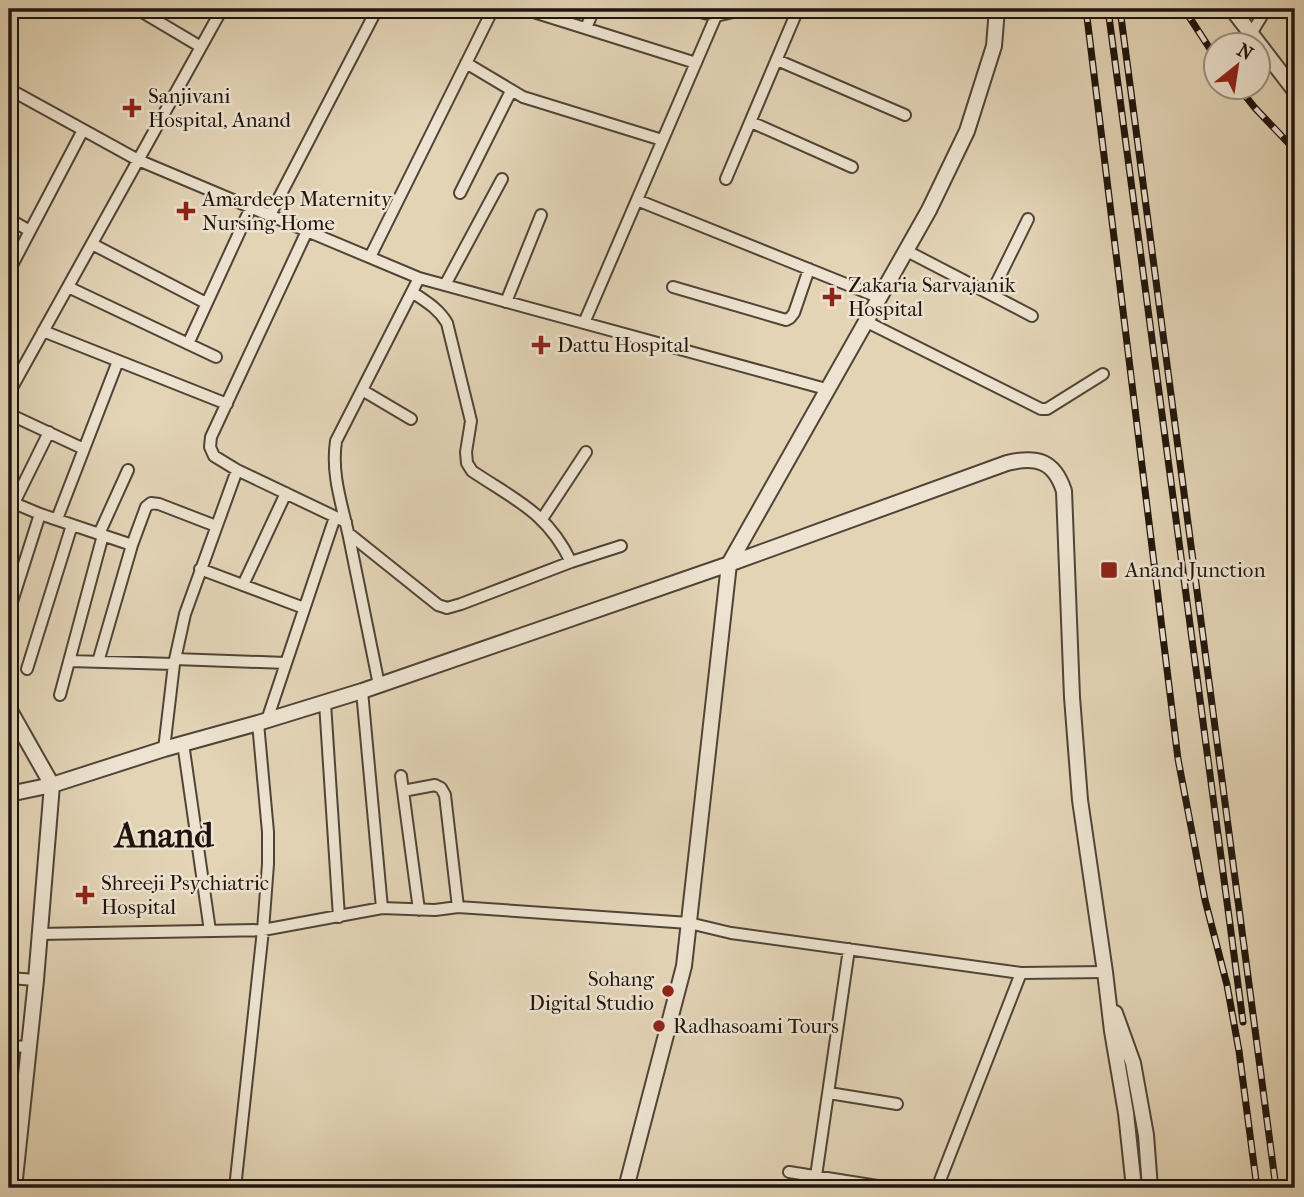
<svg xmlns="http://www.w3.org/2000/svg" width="1304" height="1197" font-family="'IM FELL French Canon',serif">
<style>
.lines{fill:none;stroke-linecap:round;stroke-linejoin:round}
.minor-casing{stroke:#504437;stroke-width:14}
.tertiary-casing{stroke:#504437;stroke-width:18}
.minor{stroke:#ede3d0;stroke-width:10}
.tertiary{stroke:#ede3d0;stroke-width:14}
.rail-casing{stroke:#1f140d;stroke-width:7}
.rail{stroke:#ede3d0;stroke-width:4.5;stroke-dasharray:13;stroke-linecap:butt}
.poi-dot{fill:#8f2418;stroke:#ede3d0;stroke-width:2.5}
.labels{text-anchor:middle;stroke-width:5;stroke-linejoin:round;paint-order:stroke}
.poi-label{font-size:21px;fill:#1f140d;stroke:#ede3d0;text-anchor:start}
.town-label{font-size:35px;font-weight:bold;fill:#1f140d;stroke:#ede3d0}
</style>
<rect width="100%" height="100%" fill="#e3d4b6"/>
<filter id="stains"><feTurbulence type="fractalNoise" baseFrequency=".00286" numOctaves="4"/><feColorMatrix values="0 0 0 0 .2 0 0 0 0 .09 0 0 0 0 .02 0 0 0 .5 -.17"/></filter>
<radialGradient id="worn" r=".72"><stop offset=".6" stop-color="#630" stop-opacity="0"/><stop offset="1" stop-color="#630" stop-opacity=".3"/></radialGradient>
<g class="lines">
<defs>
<path id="minor" d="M137,9l64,38
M524,9l172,54
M688,9l28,7
M586,28l8,-19
M1251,34l15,-25
M777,60l128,55
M466,63l57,34 139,43
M9,89l129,71 281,118 407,111
M751,122l101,45
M726,179l72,-170
M460,193l51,-102
M637,200l241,97
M270,215l107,-206
M9,219l21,12
M307,231l-96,206 -1,10 4,9 23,14 109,52
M92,244l114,59
M905,250l127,66
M370,257l123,-248
M9,271l74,-141
M445,285l57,-106
M68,287l148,70
M673,287l113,33 4,-2 4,-5 15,-44
M412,292c13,9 26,16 35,31l24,98 -5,31 1,11 5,8c43,29 75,41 99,91
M991,294l37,-75
M506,302l35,-87
M865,321l176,88h6l56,-35
M584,323l132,-307 30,-7
M43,331l184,73
M188,344l63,-137
M362,390l49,29
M9,393l213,-384
M9,414l75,35
M9,501l31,13 92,31
M14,503l35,-71
M57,519l61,-158
M542,519l44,-67
M348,533l90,72 9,3 14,-4 110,-42 50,-16
M99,534l29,-64
M200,569l104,39
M243,585l43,-92
M9,611l31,-97
M175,659l111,4
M69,661l105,3
M98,662l34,-117 14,-38 5,-4 8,1 57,22
M27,669l45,-144
M379,685c-10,-49 -20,-99 -30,-148 -7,-33 -18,-62 -13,-96l83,-163
M362,691l20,217
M60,695l43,-160
M325,703l14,214
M267,720l68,-203
M183,743l27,188
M164,749l10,-85 11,-50 52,-144
M401,776l18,134
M403,791l32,-6 6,3 4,7 13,112
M39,934l224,-4 119,-22 53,2 23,-3 231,16 42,10 290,40 84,-1
M9,978l27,2
M9,1046l20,1
M829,1093l68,11
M789,1172l101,16
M816,1176l33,-227
M235,1188l28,-258 5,-66v-32l-10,-109
M937,1188l84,-215"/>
<path id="tertiary" d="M1232,9l63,82
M9,709l43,76 -16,195 -22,208
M9,794l43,-9 112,-36 94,-26 104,-32 367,-127 278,-101c29,-7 47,-3 57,28l8,206 8,103 25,172 7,59 14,82 8,75
M1115,1013l18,50 13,72 4,53
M626,1188l58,-222 45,-402 200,-354 38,-79 27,-85 3,-37"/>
</defs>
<use href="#minor" class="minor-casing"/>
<use href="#tertiary" class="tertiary-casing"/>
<use href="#minor" class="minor"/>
<use href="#tertiary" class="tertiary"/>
<defs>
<path id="rail" d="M1086,9l92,750 27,141 22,85 12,66 18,137
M1108,9l135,1013
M1120,9l156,1179
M1184,9l32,49
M1239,88l16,20 40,42"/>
</defs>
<use href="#rail" class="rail-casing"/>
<use href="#rail" class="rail"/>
</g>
<g class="poi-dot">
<path d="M128.5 97.5h7v7h7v7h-7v7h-7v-7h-7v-7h7z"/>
<path d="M182.5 200.5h7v7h7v7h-7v7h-7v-7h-7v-7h7z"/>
<path d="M828.5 286.5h7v7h7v7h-7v7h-7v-7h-7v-7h7z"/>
<path d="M537.5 334.5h7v7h7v7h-7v7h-7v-7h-7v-7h7z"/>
<rect x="1100" y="561" width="18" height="18" rx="3.5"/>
<path d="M81.5 884.5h7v7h7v7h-7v7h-7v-7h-7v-7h7z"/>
<circle cx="668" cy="991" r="7"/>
<circle cx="659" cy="1026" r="7"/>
</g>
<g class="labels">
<g class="poi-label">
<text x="148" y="103">Sanjivani<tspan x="148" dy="24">Hospital, Anand</tspan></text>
<text x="202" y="206">Amardeep Maternity<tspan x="202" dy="24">Nursing Home</tspan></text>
<text x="848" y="292">Zakaria Sarvajanik<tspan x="848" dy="24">Hospital</tspan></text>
<text x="557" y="352">Dattu Hospital</text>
<text x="1125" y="577">Anand Junction</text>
<text x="101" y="890">Shreeji Psychiatric<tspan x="101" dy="24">Hospital</tspan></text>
<text x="654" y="986" text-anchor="end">Sohang<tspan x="654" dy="24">Digital Studio</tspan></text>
<text x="673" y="1033">Radhasoami Tours</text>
</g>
<g class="town-label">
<text x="164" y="847">Anand</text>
</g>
</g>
<rect width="1304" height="1197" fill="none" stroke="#e3d4b6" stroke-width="35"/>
<rect x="10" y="10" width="1283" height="1176" fill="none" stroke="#1f140d" stroke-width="3.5"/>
<rect x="18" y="18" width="1269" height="1162" fill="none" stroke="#1f140d" stroke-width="2"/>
<g transform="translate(1237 66) rotate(30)"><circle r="33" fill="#ede3d0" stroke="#9b9082" stroke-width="2"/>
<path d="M0-5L12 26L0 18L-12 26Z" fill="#8f2418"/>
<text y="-10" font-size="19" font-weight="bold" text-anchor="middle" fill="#1f140d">N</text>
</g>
<rect width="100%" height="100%" filter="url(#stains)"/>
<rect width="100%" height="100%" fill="url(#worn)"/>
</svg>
